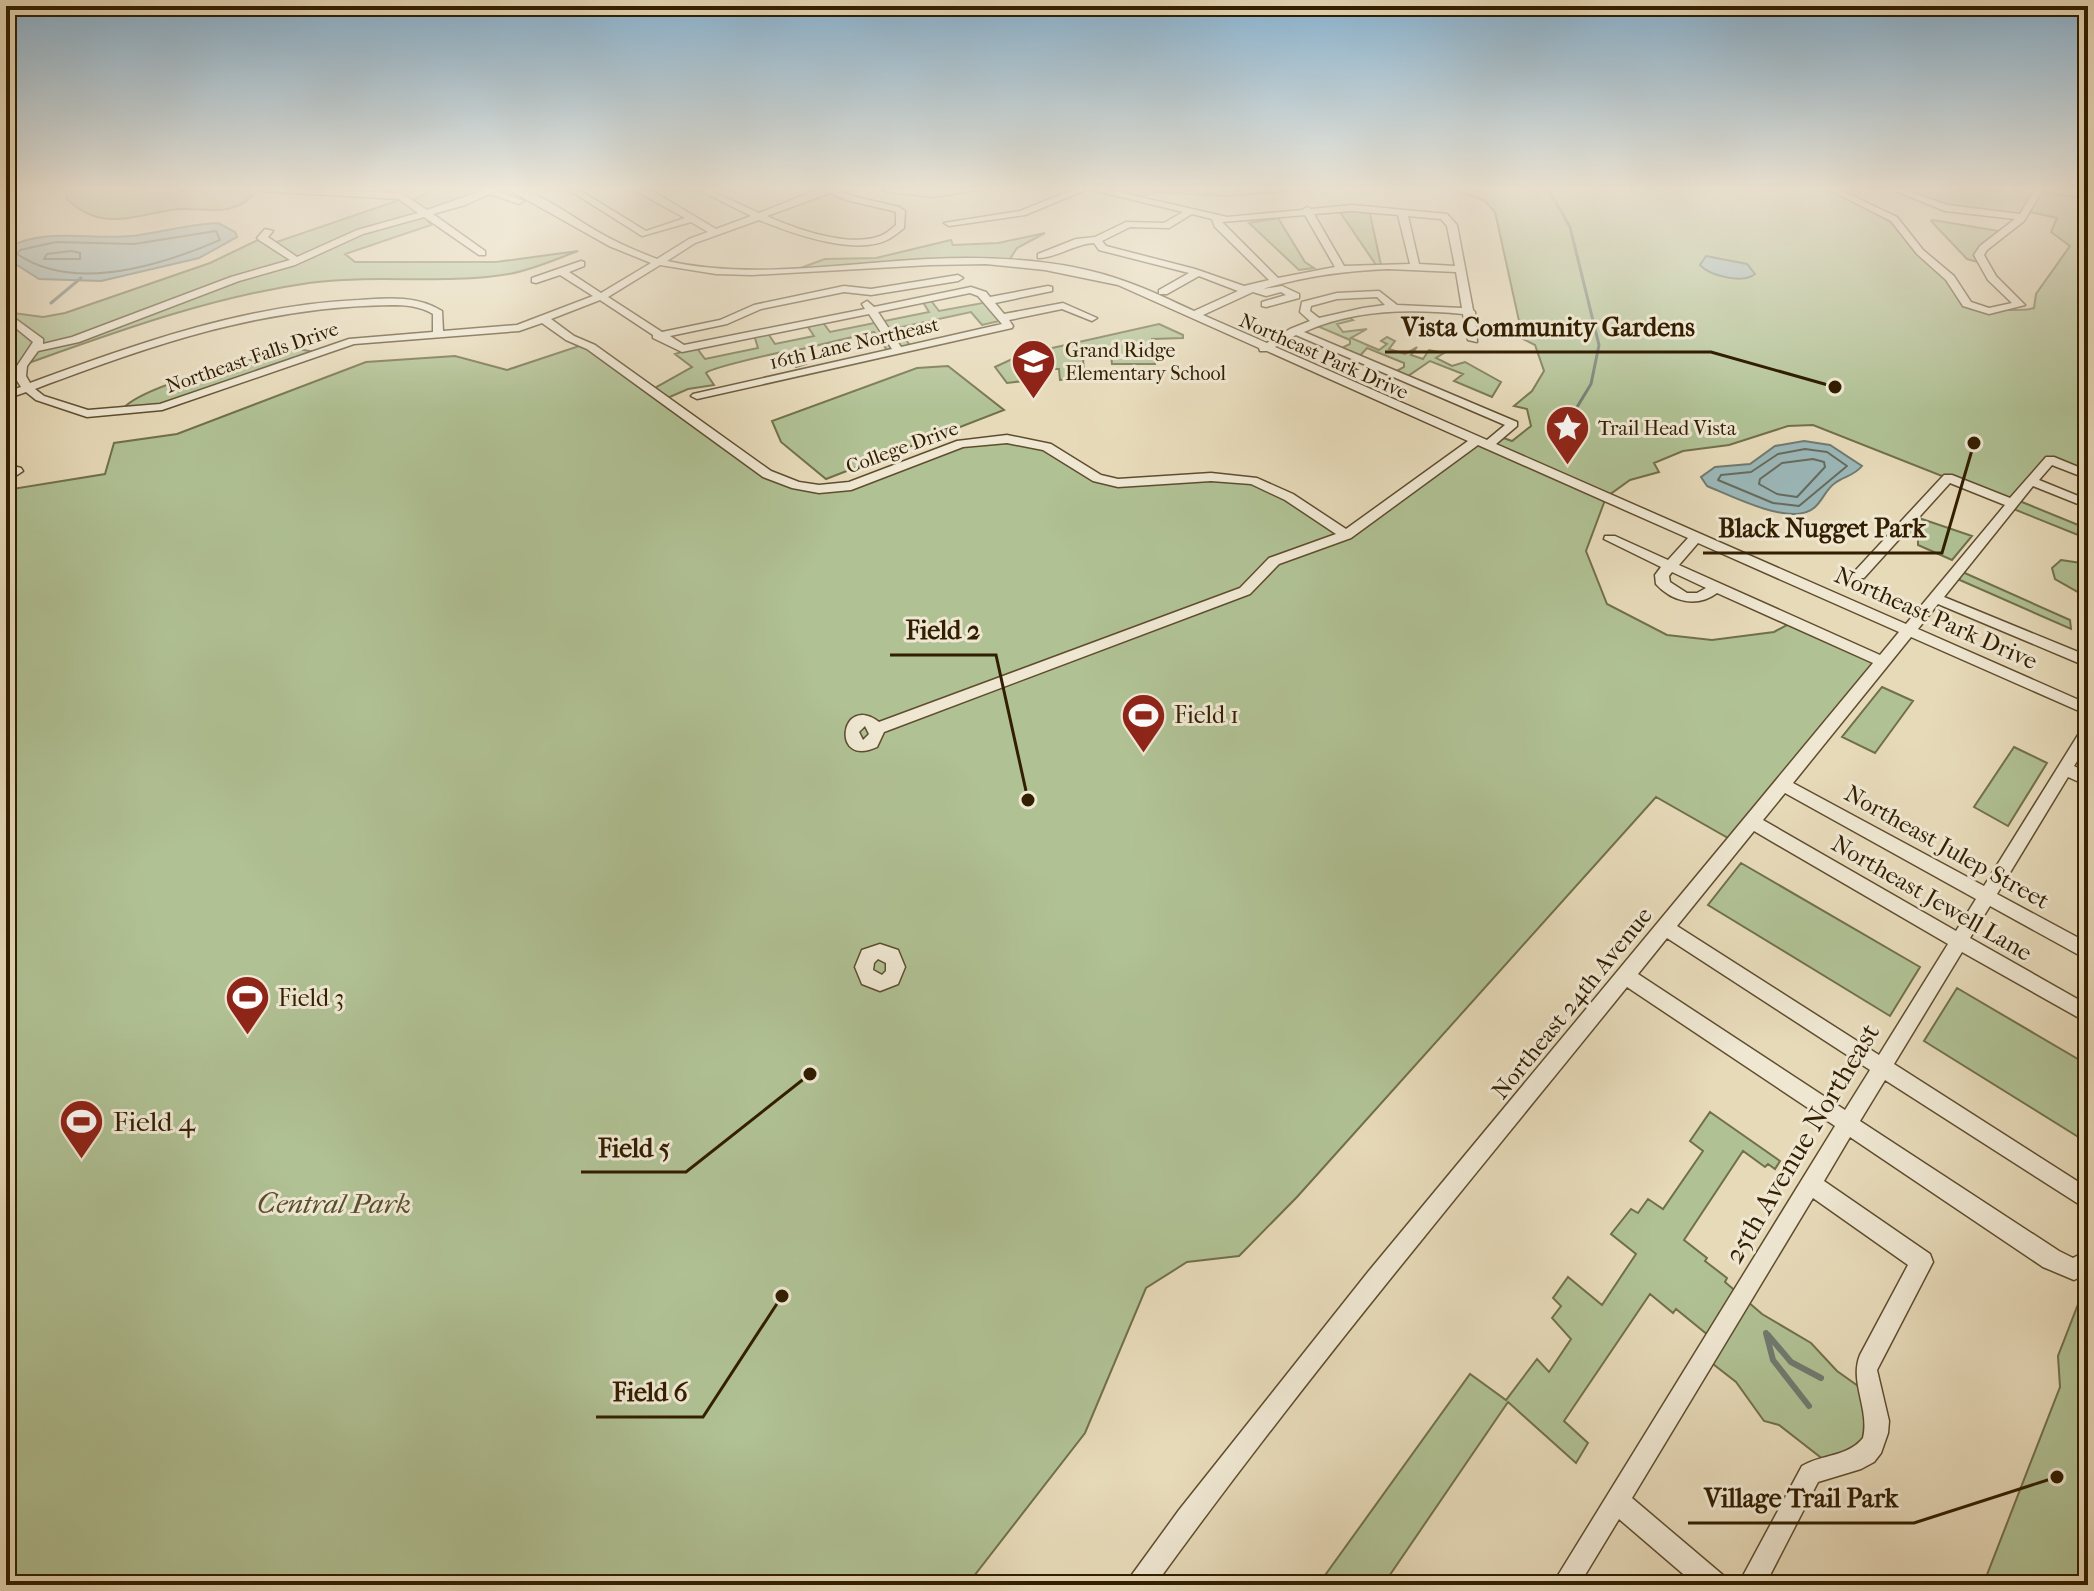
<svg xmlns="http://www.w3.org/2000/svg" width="2094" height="1591" font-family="'IM FELL French Canon',serif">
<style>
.green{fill:#b0c194;stroke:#71704a;stroke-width:2}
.water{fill:#9bb8ba;stroke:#717a70;stroke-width:2}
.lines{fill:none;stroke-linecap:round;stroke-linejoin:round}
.shore{stroke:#666b5d;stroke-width:2}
.stream-far1{stroke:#717a70;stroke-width:3}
.stream{stroke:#717a70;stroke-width:6}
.minor-casing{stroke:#5f4d2e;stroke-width:3}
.minor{fill:#efe7d2;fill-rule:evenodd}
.labels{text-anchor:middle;stroke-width:6;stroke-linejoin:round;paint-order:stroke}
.far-street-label{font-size:20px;fill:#321e00;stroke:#efe7d2}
.far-poi-label{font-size:20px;fill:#321e00;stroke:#efe7d2;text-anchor:start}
.street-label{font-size:24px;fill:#321e00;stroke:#efe7d2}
.poi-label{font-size:24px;fill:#321e00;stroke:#efe7d2;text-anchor:start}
.near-poi-label{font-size:28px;fill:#321e00;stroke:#efe7d2;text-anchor:start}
.near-street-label{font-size:28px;fill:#321e00;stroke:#efe7d2}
.near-park-label{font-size:28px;font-style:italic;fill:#584f2c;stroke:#efe7d2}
.leader{fill:none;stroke:#321e00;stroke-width:3}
.callout-dot{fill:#321e00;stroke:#efe7d2;stroke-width:3}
.callout-label{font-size:26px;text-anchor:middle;font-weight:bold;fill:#321e00;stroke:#efe7d2;stroke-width:6;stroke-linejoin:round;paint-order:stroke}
</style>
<rect width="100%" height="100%" fill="#e7dab9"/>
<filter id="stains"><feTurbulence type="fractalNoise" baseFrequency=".0025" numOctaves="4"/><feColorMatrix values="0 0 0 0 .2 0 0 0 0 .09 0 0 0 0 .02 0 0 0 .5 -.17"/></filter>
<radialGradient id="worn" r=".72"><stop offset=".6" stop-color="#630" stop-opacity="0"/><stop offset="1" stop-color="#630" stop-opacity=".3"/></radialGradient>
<path class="green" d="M66,188h181l5,8c-25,24 -52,9 -82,14 -40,7 -71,21 -104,-12z
M436,188l56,2 -68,25 7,10 -86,29 10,8h141l82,-11c-22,8 -46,19 -69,23 -66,11 -134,0 -200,9 -105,15 -204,53 -303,88v-43l11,-4 -11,-12 37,5 22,-4 145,-50 52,-25 9,6 134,-46 5,4z
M1154,188h177l-107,8 -65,-4 -29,6 -21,-5z
M1449,188h381l59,27 88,94c15,-1 47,4 57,-1l2,-14 34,-48 -19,-14 6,-14 -32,-7 -3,6c-46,-5 -87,-11 -130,-29h130l57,10 -1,-10h10v287l-38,-15 -33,40 71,29v10l-77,-31 2,-4 -200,-79 -25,1 -59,19 -46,6 -29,12 5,9 -29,8 -21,15 -120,-51 9,-8 14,5 19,-15 -4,-17 -13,-3 18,-15 12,-20 -9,-26 -12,-6 -28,-127 -10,-11z
M1338,209h31l12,56h-5z
M1278,218l27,44 9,6 -15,2 -50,-47z
M1931,221l2,-1 72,12 -22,16 -2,15 -14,-4z
M1045,233l-28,15 -9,14 -43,-1 -173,10 33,-12 51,-1 75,-18 2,5 45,-2z
M929,298l10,13 49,-9 16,18 -22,5 -11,-13 -74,16 15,20 -23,5 -15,-21 -76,18 8,14 -10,3 -10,-16c-13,3 -76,17 -80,22l8,12 -26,4 -23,10 115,82 52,8 143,-48 60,2 71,37 105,-3 42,4 93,54 126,-92 133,57 -19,51 21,53 60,31 45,5 62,-8 20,-11 89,41 -148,180 -79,-45 -359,400 -58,59 -52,6 -41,26 -61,145 -118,152h-961v-1095l99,-16 9,-31 63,-9 189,-72 89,-6 52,14 78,-26 66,46 41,-23 -17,-13 21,-7 9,12 53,-11 -4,-13 13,-3 8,12 39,-8 -8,-12 15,-4 9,12 99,-20 -8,-13z
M1342,313l11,7 -16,4 6,8 24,-3 -16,9 28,12 8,-6 -6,-3 6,-4 8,4 -6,8 16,5 12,-7 -6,8 12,4 6,-9 15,3 -8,5 16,8 13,-4 36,20 -9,15 -38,-16 9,-7 -33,-13 -25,17 -12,-5 11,-6v-4l-37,-15 -9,10 -20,-8 12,-6v-4l-40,-17z
M1159,324l24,11v3l-31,1 3,25h-43l-1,-9h-28l1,23 -24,2 -1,-11h-28v11l-24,3 -12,-16 26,-12z
M298,349l17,3 -122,45 -73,16c12,-27 145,-57 178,-64z
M948,366l56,44 -178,69 -45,-37 -9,-21 145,-53z
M1913,516l59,20 -20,24 -34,-15v-6l-18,-8z
M2061,560l27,4 -3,32 -30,-17 -3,-11z
M1958,570l112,50 1,9 -118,-52z
M1882,687l31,14 -38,52 -33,-16z
M2014,747l33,16 -39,63 -34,-19z
M1741,863l179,104 -30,49 -182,-111z
M1957,988l131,77v78l-164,-102z
M1710,1112l70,49 -5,8 -7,-5 -3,3 -22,-16 -59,89 23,18 -2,3 22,17 -2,4 37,32 49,29 26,28 38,27 2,36 -44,33 -54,-42 -15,-4 -28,-39 -32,-25 10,-17 -38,-31 -3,4 -23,-19 -86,127 24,22 -12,20 -68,-61 -125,183h-65l152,-211 36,26 31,-41 12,13 22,-33 -19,-21 9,-12 -8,-8 15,-21 34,28 34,-51 -25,-20 20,-25 7,4 10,-14 15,10 40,-58 -13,-10z
M2075,1270l13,2v313h-105l77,-198 -2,-31 24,-62z"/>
<path class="water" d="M218,223l17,9 2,5 -38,21 -98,23 -62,-2 -33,-21v-10c41,-21 81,-8 125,-12 29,-3 57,-12 87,-13z
M1706,256l41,8 8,10c-12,10 -45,2 -55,-9z
M1804,441l26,4 32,21c-8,10 -18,10 -27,17 -9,6 -12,17 -20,24 -22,21 -83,-11 -108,-21l-6,-9 14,-10 35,-3 25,-18z"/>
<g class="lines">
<path class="shore" d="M216,231l4,9c-58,25 -146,53 -203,14l3,-4 36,-8 78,2z
M71,251l9,2v6h-36l3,-5z
M1805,449l22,3 20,14 -48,40 -26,-3 -55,-23 3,-5 30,-3 27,-18z
M1813,459l11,3 1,5 -28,30 -20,-3 -18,-10 1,-5 22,-16z"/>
<path class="stream-far1" d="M1548,188l22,39 29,118 -8,39 -20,33 3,31
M51,303l30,-25"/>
<path class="stream" d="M1766,1333l7,27 36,46
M1768,1335l23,27 30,16"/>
<defs>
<path id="minor" d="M6,188h8l-8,4z
M257,188l144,5 26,17 55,-19 -4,-3h22l-2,3 26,10 -5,3 -29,-10 -25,11 -32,9 52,37v4h-6l-55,-38 -61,17 -68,31 -56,16 -160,61 -41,9 -11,15 -1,10 4,7c107,-39 214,-78 329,-83 28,-2 58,-5 83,11l1,20 74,-6 76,-29 -33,-21 -24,8 -4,-1v-4l49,-17 3,1v4l-15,6 32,21 50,-30 -42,-17 -103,-58c30,0 63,27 89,42 20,12 41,21 62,29l32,-20 19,-7 -17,-10 -49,14 -76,-48h10l70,43 39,-13 -55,-30 19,1 67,40 35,-13 -56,-28h10l54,25 63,-25h17l-1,2 14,6 47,11 6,4 -1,17c-5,4 -10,8 -15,11 -33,18 -98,-6 -130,-19l-64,23 -28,18c85,19 175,2 261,-2 65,-3 138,0 199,23 23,8 45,19 67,29l44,-20 -39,-15 -32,18h-8v-4l30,-17 -90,-23 -5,-7c-20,1 -37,15 -56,15v-4l38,-15 19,-2 31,-15 38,1 19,-11 -95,-23 -63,26 -76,11 -5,-3 76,-12 57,-23h24l126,29 75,-7 5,-3 4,2 41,-4 95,9 10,11 16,85 2,2 2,30 -9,-2 -5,-26c-54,-5 -108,-5 -159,18l213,90v4l-21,18 410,180 99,-119 -55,-22 -86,95h-10v-6l90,-97h8l58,23 36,-41h8l34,14v8l-36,-14 -13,15 49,20v8l-55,-22 -89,111 144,59v11l-150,-63 -20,25 170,75v11l-177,-78 -118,146 191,103 99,-159 5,-2v19l-14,22 14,7v13l-20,-9 -71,117 91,49v17l-98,-54 -20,32 118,67v18l-126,-71 -68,112 194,124v22l-203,-130 -25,41 199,130 14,7 15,-8v23l-14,7 -31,-13 -193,-130 -26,44 106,73 3,8 -56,108 12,51 -1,12 -7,20 -7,9 -13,7 -43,13 -53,103h-27l64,-119c20,-12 46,-9 61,-28 7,-29 -14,-56 -3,-83l48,-90 -95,-67 -181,300 92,78 4,9h-32l-77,-66 -40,66h-27l283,-459 -208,-139c-159,197 -323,392 -472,598h-28l4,-9 48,-66 189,-238 505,-609 -156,-70c-20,15 -45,9 -61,-9l-1,-9 6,-8 -57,-28 1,-3h10l53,24 20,-22 -210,-93 -127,93 -72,26 -29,30 -366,138 -7,15c-47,22 -37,-55 2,-25l361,-134 29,-30 67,-24 -51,-34 -34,-16 -40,-3 -93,6 -25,-6 -50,-31 -36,-7 -44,4 -112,43 -32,3 -27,-5 -29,-11 -176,-128 -21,-9 -24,-17 -23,8 -165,13 -192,66 -75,7 -51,-17 -10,-8 -20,7v-7l15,-5 -7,-11 3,-10 16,-24 -27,-22v-8l37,27v5l29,-7 159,-60 59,-17 -31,-20 -2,-2 8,-9 8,2 -5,6 29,20 60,-27 61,-17 -19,-14 -138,-8zM830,193l16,7 47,11 3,1v13c-5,4 -10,9 -16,11 -31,12 -84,-7 -113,-20zM1352,211l46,4 12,49 -66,2 -30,-52zM1192,214l20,5 3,8 54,53 -25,6 -49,-17 -89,-23 -4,-5 28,-14 39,1zM1305,215l30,52 -57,11 -56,-56zM1408,216l33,3 6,7 8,40 -36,-2zM986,264l59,6 73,15 141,63 1,3h7l201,90 -122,88 -53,-35 -36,-16 -46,-5 -93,6 -17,-4 -50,-31 -44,-9 -50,6 -108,41 -30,3 -20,-3 -28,-11 -176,-126 -21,-9 -23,-17 49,-19 53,35v3l29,14 187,-38 23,35 -199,45 -2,2 6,3 315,-71 1,-2 -4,-6 53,-11 30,12 5,-3 -34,-15 -59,11 -9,-11 57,-12v-4l-4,-1 -58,11 -4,-5 -15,-5 -97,20 -7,-6 -5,3 3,5 -181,36 -14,-9 57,-12 34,-15 83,-17 27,3 87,-14 5,-3 -5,-3 -87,14 -27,-3 -90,19 -34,15 -58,12 -54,-35 52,-32 56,9 36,1 178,-10zM1388,269l68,3 6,36 -65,-3 -18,-14 -42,2 -35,9 -2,10 10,9 -20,8 -23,14 -64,-28 50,-23 13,4 15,-4 5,3 -24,7v4l4,1 33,-9v-4l-17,-8 -19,3c41,-13 82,-18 125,-20zM970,293l8,3 24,28 -101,23 -23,-35zM1377,297l8,8 -22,3 -44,10 -9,-7 1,-5 26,-7zM390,305c16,0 30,1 43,9v18l-84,7 -189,65 -72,6 -44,-14 -9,-7c120,-45 225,-82 355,-84zM1296,335l209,90 -18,15 -212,-93zM1698,543l201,89 -19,23 -201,-90zM1672,572l34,16 -9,5h-10l-17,-11 -1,-6zM865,726l4,8 -6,6 -4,-8zM1785,793l191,106 -20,32 -193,-111zM1754,831l194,113 -69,111 -202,-129zM1667,938l203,132 -25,40 -207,-136z
M880,188l53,3 56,-3 -56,9 -49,-6z
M1826,188h10l61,29 26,33 31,26 17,26 18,6 23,-5 -24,-23 -14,-25 6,-9 35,-27 -70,-8 -57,-23h11l48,17 73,9 16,-26h8l-20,33 -37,29 -3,5 12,21 29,29 -36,9 -26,-8 -17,-26 -29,-26 -26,-33z
M6,464l15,4 2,3 -6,4 -11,-3z
M880,944l18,6 7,17 -7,17 -18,7 -18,-7 -7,-17 7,-17zM878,959l8,4v8l-4,4 -9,-5 1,-7z"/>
</defs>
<use href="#minor" class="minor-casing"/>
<use href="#minor" class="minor"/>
</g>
<linearGradient id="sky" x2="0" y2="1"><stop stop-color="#89b6d6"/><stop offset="0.46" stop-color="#f4eee0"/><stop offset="1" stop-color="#f4eee0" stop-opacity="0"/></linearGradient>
<rect width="2094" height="410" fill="url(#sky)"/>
<defs>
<symbol id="school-pin" viewBox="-11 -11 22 30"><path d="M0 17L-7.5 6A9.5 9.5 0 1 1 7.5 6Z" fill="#8f2418" stroke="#efe7d2"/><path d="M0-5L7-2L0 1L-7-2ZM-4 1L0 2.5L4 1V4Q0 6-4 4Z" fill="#fff"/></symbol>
<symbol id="sight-pin" viewBox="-11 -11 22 30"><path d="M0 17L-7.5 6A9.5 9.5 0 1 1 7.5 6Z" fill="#8f2418" stroke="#efe7d2"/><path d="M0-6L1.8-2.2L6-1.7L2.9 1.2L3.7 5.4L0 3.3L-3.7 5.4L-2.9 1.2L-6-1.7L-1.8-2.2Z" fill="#fff"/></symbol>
<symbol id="stadium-pin" viewBox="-11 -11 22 30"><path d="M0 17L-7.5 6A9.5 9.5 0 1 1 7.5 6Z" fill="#8f2418" stroke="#efe7d2"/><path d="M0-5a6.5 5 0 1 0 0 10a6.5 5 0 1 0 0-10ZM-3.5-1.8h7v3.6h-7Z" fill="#fff"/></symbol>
</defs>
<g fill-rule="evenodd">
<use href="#school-pin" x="1008" y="336" width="51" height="69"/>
<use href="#sight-pin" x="1542" y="402" width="51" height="69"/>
<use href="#stadium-pin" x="1118" y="690" width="51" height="69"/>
<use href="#stadium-pin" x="222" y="972" width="51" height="69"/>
<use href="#stadium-pin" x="56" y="1096" width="51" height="69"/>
</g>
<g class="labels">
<g class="far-street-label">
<text transform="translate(854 343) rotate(-13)" y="7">16th Lane Northeast</text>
<text transform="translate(1324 356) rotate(24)" y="7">Northeast Park Drive</text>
<text transform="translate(252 357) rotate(-19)" y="7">Northeast Falls Drive</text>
<text transform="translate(902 447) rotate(-20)" y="7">College Drive</text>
</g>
<g class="far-poi-label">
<text x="1065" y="357">Grand Ridge<tspan x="1065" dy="23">Elementary School</tspan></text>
<text x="1598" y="435">Trail Head Vista</text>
</g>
<g class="street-label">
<text transform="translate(1936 618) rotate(24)" y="8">Northeast Park Drive</text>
<text transform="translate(1947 847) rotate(29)" y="8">Northeast Julep Street</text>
<text transform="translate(1932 898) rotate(30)" y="8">Northeast Jewell Lane</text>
<text transform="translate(1572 1003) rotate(-51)" y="8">Northeast 24th Avenue</text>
</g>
<g class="poi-label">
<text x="1174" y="723">Field 1</text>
<text x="278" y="1006">Field 3</text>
</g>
<g class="near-poi-label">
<text x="113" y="1131">Field 4</text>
</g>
<g class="near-street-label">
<text transform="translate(1801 1143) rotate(-59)" y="10">25th Avenue Northeast</text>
</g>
<g class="near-park-label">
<text x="334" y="1213">Central Park</text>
</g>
</g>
<path class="leader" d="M1835 387L1711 352H1385M1974 443L1942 553H1703M1028 800L996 655H890M810 1074L686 1172H581M782 1296L703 1417H596M2057 1477L1914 1523H1688"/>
<g class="callout-dot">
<circle cx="1835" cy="387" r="8"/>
<circle cx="1974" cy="443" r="8"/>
<circle cx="1028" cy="800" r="8"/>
<circle cx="810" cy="1074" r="8"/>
<circle cx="782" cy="1296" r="8"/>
<circle cx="2057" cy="1477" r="8"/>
</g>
<g class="callout-label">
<text x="1548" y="336">Vista Community Gardens</text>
<text x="1822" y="537">Black Nugget Park</text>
<text x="943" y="639">Field 2</text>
<text x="634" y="1157">Field 5</text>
<text x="650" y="1401">Field 6</text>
<text x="1801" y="1507">Village Trail Park</text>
</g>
<rect width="2094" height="1591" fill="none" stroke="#e7dab9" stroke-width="32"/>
<rect x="8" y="8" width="2078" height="1575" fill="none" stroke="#321e00" stroke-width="4"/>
<rect x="16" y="16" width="2062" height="1559" fill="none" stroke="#321e00" stroke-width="2"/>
<rect width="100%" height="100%" filter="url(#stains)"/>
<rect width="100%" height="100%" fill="url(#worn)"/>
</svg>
